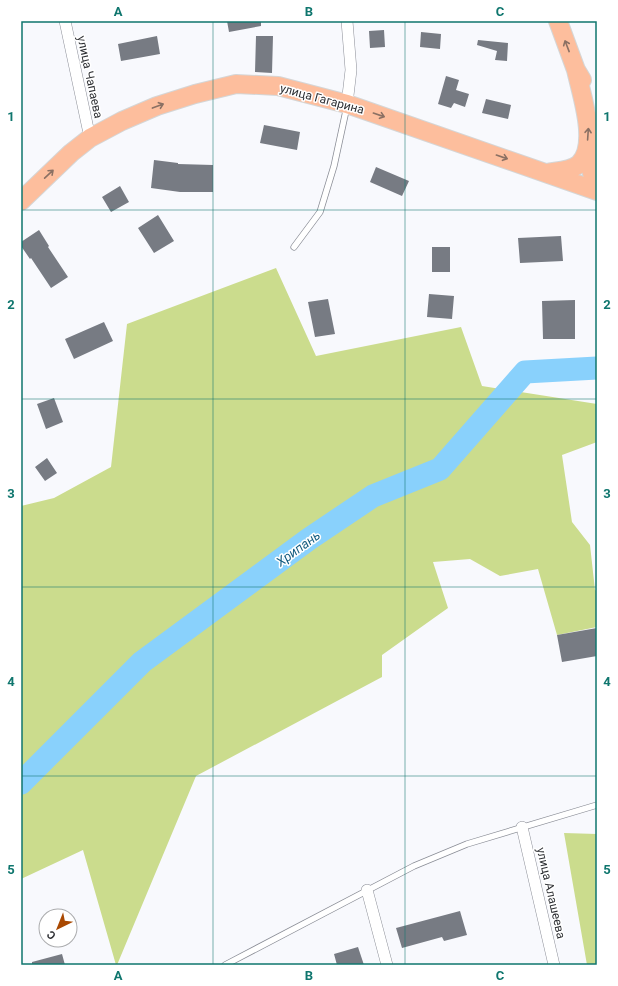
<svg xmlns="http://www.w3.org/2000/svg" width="618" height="986" font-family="Roboto,sans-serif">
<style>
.green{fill:#cbdc8d}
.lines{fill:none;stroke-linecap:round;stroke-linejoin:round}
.river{stroke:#89d1fc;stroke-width:23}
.building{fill:#777b83}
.service-casing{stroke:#8a8d96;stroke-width:7}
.minor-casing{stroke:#8a8d96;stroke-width:12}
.primary-casing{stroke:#d5d6d6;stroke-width:20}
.service{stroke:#fff;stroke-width:5.5}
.minor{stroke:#fff;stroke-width:11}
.primary{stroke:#fdbe9d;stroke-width:18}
.oneway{stroke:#8b7063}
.grid{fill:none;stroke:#0f766e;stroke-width:1;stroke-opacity:0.55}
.labels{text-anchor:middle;stroke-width:3;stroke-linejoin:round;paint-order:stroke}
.street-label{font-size:12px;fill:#2e3034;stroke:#fff}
.water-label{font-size:13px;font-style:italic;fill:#125b7f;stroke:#fff}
.neatline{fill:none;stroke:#0f766e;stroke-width:1.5}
.grid-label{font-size:13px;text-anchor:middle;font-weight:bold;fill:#0f766e}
</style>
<rect width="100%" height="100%" fill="#f8f9fd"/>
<path class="green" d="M276,268l40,88 145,-29 21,59 115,18v38l-35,13 10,67 18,23 5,45 2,1v36l-40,8 -19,-66 -38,7 -30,-17 -37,3 15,46 -66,47v22l-186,99 -79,189h-1l-33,-115 -62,29v-373l33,-8 57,-31 16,-143z
M564,833l33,1v131h-10z"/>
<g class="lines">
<path class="river" d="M21,783l121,-121 167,-123 64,-43 67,-27 85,-97 72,-4"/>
</g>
<path class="building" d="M227,21h34v5l-32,6z
M384,30l1,17 -15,1 -1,-17z
M421,32l20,2 -1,15 -20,-2z
M157,36l3,18 -39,7 -3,-17z
M256,36h17l-1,37 -17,-1z
M478,40l30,3 -1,18 -12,-1 2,-9 -20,-6z
M446,76l13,4 -3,10 13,4 -4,13 -11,-4 -3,5 -13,-4z
M486,99l25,6 -3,14 -26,-6z
M264,125l36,7 -3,18 -37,-7z
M154,160l24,3v1l35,1v27h-33l-29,-4z
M376,167l33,14 -7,15 -32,-14z
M120,186l9,16 -18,10 -9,-15z
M158,215l16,26 -20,12 -16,-25z
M39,230l10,16 -1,1 20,30 -17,11 -20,-30 -1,1 -9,-13v-4z
M561,236l2,25 -43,2 -2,-25z
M432,247h18v25h-18z
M429,294l25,2 -2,23 -25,-2z
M328,299l7,35 -20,3 -7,-35z
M575,300v39h-32l-1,-38z
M104,322l9,19 -39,18 -9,-20z
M54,398l9,24 -17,7 -9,-25z
M47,458l10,15 -12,8 -10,-14z
M597,628v28l-35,6 -5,-27z
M460,911l7,24 -23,6 -2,-4 -40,11 -6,-20z
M358,947l6,18h-27l-3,-11z
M62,954l3,11h-33v-3z"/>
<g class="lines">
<defs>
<path id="service" d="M294,247l26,-35 14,-46 13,-60
M225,965l189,-99 53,-22 130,-39"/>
<path id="minor" d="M65,21l25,117
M347,21l4,49 -4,34
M522,827l32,138
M367,890l20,75"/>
<path id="primary" d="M558,21l18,49 6,10
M597,156c-10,8 -6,18 0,27
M547,173c10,-2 24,-2 32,-9 20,-19 2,-71 -3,-94
M21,201l50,-48 19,-15 32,-17 35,-15 38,-12 41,-10 42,2 69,18 250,87"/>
</defs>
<use href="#service" class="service-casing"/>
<use href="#minor" class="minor-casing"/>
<use href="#primary" class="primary-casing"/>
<use href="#service" class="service"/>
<use href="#minor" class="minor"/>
<use href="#primary" class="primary"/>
</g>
<defs><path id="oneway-shaft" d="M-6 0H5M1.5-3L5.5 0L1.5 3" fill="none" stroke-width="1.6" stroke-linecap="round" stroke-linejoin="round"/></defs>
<g class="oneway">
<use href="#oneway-shaft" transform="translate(567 46) rotate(-111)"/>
<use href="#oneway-shaft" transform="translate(158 106) rotate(-20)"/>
<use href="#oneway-shaft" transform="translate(379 115) rotate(19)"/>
<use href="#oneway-shaft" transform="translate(588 134) rotate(-86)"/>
<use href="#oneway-shaft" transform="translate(502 157) rotate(19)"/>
<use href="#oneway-shaft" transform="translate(49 174) rotate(-43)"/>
</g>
<path class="grid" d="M213,21v944M405,21v944M21,210h576M21,399h576M21,587h576M21,776h576"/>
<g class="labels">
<g class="street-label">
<text transform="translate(90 77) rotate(78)" y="4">улица Чапаева</text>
<text transform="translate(322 99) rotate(15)" y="4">улица Гагарина</text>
<text transform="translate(551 893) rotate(77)" y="4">улица Алашеева</text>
</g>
<g class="water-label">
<text transform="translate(298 548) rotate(-36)" y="5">Хрипань</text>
</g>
</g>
<rect width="618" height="986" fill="none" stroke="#ffffff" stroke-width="44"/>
<g transform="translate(58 928) rotate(223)"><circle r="19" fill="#ffffff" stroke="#abacae"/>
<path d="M0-3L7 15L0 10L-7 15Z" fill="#a94801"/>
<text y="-6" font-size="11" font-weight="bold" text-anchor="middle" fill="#2e3034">С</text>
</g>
<rect x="22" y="22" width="574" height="942" class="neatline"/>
<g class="grid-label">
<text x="118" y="16">A</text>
<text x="309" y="16">B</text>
<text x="500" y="16">C</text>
<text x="11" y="121">1</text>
<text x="607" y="121">1</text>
<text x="11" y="309">2</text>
<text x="607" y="309">2</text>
<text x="11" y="498">3</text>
<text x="607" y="498">3</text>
<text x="11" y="686">4</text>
<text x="607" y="686">4</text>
<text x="11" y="874">5</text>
<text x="607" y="874">5</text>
<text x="118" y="980">A</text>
<text x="309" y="980">B</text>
<text x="500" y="980">C</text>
</g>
</svg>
